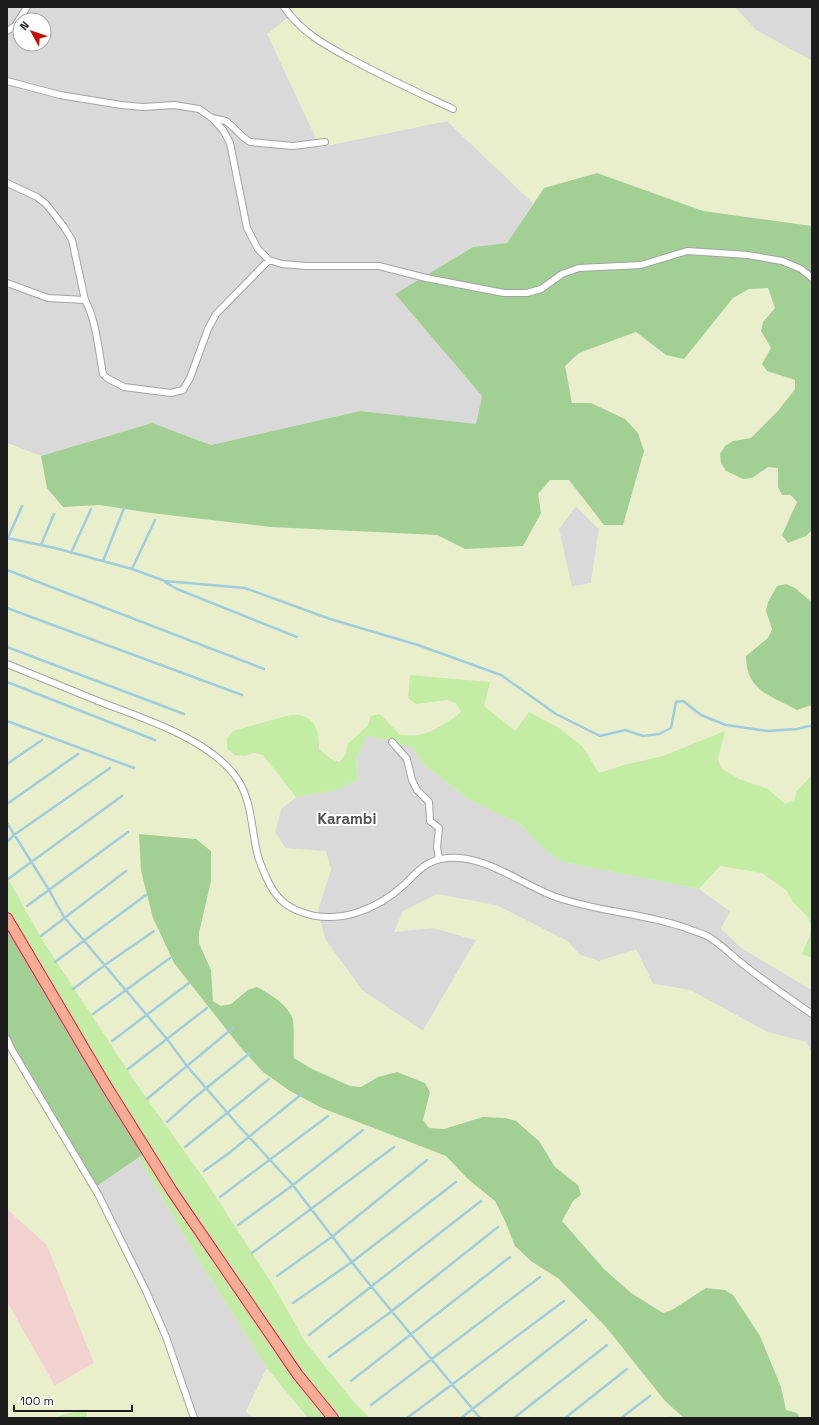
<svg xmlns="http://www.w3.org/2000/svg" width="819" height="1425" font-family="'Space Grotesk',sans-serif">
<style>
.residential{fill:#dad9d9;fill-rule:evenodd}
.commercial{fill:#f1d2cf}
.farmland{fill:#eaefcb;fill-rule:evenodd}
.grass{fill:#c3eca4}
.forest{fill:#a2d094}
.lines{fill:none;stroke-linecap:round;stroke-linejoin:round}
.stream{stroke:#9fcddf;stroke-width:2.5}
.minor-casing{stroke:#a3a3a3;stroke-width:8}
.trunk-casing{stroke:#e01b54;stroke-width:12}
.minor{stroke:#fff;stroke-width:6}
.trunk{stroke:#f5ae94;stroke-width:10}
.labels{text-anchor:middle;stroke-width:4;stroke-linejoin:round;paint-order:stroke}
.quarter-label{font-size:15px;font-weight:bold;fill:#4f4f4f;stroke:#fff}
</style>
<rect width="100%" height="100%" fill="#eeebe1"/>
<path class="residential" d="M7,7h277l6,9 30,131 127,-26 86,82 -26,40 -34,4 -78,47 87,102 -6,29 -116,-14 -149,34 -59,-22 -111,33 -34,-13zM20,20h24v24h-24z
M735,7h77v54l-56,-31z
M576,506l23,23 -8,54 -20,4 -12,-58z
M367,735l45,12 11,17 45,35 52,25 26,27 17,11 136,27 31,22 -9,18 22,20 69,41v63l-6,-11 -39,-10 -77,-42 -37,-6 -17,-34 -37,11 -19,-6 -13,-14 -71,-36 -102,26 39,-3 43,12 -53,91 -61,-41 -37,-51 -7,-29 13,-41 -46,-21 -10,-16 6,-23 15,-12 41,-7 21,-10 -2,-21z
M139,1158l58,99 70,111 -21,43 8,7h-60l-100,-230z"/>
<path class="commercial" d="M7,1209l40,36 47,118 -39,23 -48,-84z"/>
<path class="farmland" d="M284,7h451l21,23 56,31v165l-109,-15 -106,-38 -53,15 -11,15 -86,-82 -127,26 -53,-113 23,-18z
M768,288l7,20 -12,14 -2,9 10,17 -3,23 27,9 1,9 -18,22 -27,27 -18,3 19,37 16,-11 10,1v19l13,8 6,7 9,34 6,-6v71h-3l-14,-13 -29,23 6,18 -4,9 -22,18v10l7,17 44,27 15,-5v70l-15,16 -3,9 -9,4 -17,-15 -29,-10 -18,-11 -3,-9 6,-27 -61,24 -39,9 -25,8 -17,-27 -23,-18 -30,-16 -14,19 -32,-25 6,-24 -78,-7 5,29 31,-4 9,3 5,9 -15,12 -27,11h-19l-20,-21 -33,31 -1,9 -7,8 -8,-3 -12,-10v-11l-92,11 8,6 10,1 9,-3 9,2 33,42 -15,12 -6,23 10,16 41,3 5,18 -13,41 7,29 37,51 61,41 53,-91 -43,-12 -39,4 9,-21 34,-17 59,11 71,36 13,14 19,6 37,-12 17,35 37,6 77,42 39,10 6,11v365h-12l-3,-5 -11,-3 -5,-23 -21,-51 -27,-40 -8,-6 -19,-2 -34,22 -9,3 -32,-20 -27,-24 -42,-48 11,-20 8,-6 -3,-10 -23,-18 -16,-26 -47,-23 -9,-1 -39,12 -15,-1 -6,-8 7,-28 -52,-15 -17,10 -11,-1 -40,-18 -16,-10 -1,-40 -45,-28 -17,14 -10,2 -8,-5 -2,-31 -12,-27v-10l12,-52 -70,-10 12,47 21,45 67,85 22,24 27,19 32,17 124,48 23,24 26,21 10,20 26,40 28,18 47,48 59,74 19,17h-314l-16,-16 -48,-59 -32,-56 -69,-107 -63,-88 -98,-149 -37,-66v-434l34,13 6,32 16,19 37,-2 51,8 120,14 166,8 28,14 76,-36 -3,-19 12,-14h19l35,45 -13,-122h-19l-7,-37 14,-13 57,-21 30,23 18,4 49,-61 16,-9zM576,506l23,23 -8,54 -19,4 -13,-58z
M720,866l42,7 25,18 5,10 15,15 4,9 -1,10 -8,19 10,4v32l-69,-41 -22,-20 9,-18 -31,-22z
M7,1039l91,155 48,97 48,127h-107l-2,-9 -25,6 -2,3h-51v-116l47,84 40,-23 -47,-118 -40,-36z
M267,1368l34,42 7,8h-54l-8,-7z"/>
<path class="grass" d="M410,675l80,7 -6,24 31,25 14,-19 30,16 23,18 17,27 25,-8 39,-9 62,-25 -7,28 3,9 18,11 29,10 17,15 9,-4 3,-9 15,-16v183l-10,-4 8,-19 1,-10 -4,-9 -15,-15 -5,-10 -25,-18 -42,-7 -21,23 -136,-27 -17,-11 -26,-27 -52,-25 -45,-35 -11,-17 -45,-12 -11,24 2,21 -21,10 -41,7 -33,-42 -9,-2 -9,3 -10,-1 -8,-6v-11l6,-7 57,-16c23,-2 30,14 29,34l12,10 8,3 7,-8 1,-9 21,-20 3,-9 9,-2 20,21c6,0 13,1 19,0 16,-4 30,-13 42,-23l-5,-9 -9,-3 -31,4 -8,-6z
M7,877l37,66 98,149 63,88 69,107 32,56 48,59 16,16h-62l-41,-50 -70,-111 -58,-99 8,-6 -140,-234z
M86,1409l1,9h-29l1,-2z"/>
<path class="forest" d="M597,173l106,38 109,15v304l-6,6 -18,7 -6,-8 15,-33 -6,-7h-9l-4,-8v-19l-10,-1 -16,11 -9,1 -17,-8 -5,-8 -1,-9 5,-8 8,-5 18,-3 27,-27 17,-22v-9l-28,-9 -5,-7 9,-16 -10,-17 2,-9 12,-14 -7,-20 -19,1 -16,9 -49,61 -18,-4 -30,-23 -57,21 -14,13 7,37h19l34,16 13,14 6,18 -21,74h-19l-35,-45h-19l-12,14 3,19 -18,33 -58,3 -28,-14 -166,-8 -120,-14 -51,-8 -37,2 -16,-19 -6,-32 111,-33 59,22 149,-34 116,13 6,-28 -87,-102 78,-47 34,-4 37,-55z
M786,584l9,4 14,12 3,1v104l-15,5c-26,-14 -51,-19 -51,-54l22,-18 4,-9 -6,-18 2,-9 9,-16z
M139,834l57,5 15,12v30l-12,52v10l12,27 2,31 8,5 10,-2 17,-14 9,-3c13,7 29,16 35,30 3,6 1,32 2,41l16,10 40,18 11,1 17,-10 19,-5 28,11 5,9 -7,28 6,8 15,1 39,-12 22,1 11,3 23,20 16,26 23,18 3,10 -8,6 -11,20 42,48 27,24 32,20 9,-3 34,-22 19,2 8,5 27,41 21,51 5,23 11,3 3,5h-116l-19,-17 -59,-74 -47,-48 -28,-18 -16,-15 -10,-25 -10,-20 -26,-21 -23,-24 -124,-48 -32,-17 -27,-19 -22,-24 -67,-85 -21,-45 -12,-47z
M7,918l140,234 -53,36 -87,-149z"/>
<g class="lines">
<path class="stream" d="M7,538l48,10 77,21 33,12 80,7 85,31 88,26 83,30 55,39 44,22 25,-6 18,6 16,-2 12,-6 5,-26 7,-1 18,14 25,10 42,6 29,-2 12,-3h3
M8,538l14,-32
M41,545l13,-31
M71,553l20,-44
M103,561l21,-53
M132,569l23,-49
M7,570l257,99
M165,582l12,7 120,48
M7,608l235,87
M7,647l177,67
M7,682l148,58
M7,721l127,47
M7,764l35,-24
M7,804l71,-50
M7,823l42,67 15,27 103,122 20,27 51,59 54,59 69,90 119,144
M7,842l7,-7 96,-67
M8,879l114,-83
M27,906l101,-74
M41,936l85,-65
M55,962l91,-67
M73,989l32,-24 49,-34
M93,1014l77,-56
M112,1041l77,-58
M128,1069l79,-61
M147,1099l86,-71
M167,1122l27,-24 56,-45
M185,1147l84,-68
M204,1171l25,-18 74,-60
M220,1197l108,-81
M238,1225l55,-40 70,-55
M252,1253l142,-106
M277,1276l56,-40 94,-76
M293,1303l59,-41 104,-80
M309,1335l172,-134
M329,1357l63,-46 106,-84
M351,1381l159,-124
M371,1405l169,-128
M407,1418l157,-117
M461,1418l125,-98
M514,1418l93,-73
M565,1418l62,-49
M621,1418l29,-22
M670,1418h1"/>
<defs>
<path id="minor" d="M284,7c17,25 41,38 67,52 33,18 68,34 102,50
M7,31l8,-5 12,-19
M7,81l53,14 61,10 22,2 31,-2 25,4 13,9 11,12 7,13 17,85 11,21 11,11 13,4 24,2h73l47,12 78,15h23l14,-4 21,-15 17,-6 62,-3 46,-14 61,4 34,6 19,8 11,9
M212,118l14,3 8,7 9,9 7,5 43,4 32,-4
M7,183l30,14 9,7 18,23 8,13 13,60
M7,283l41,15 37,2c11,19 14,53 18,74l4,4 17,9 47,6 12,-3 7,-12 18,-49 8,-15 53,-54
M7,664c32,13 64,26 96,39 43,16 110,38 135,77 15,24 13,51 20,76 2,8 6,16 9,23 8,17 17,27 34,33 37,14 77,-3 104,-28 11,-11 20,-22 36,-25 40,-8 79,25 115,38 42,15 88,16 130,31 7,3 16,5 23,9 13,8 23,19 35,28 21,17 45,33 68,49
M392,742l15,17 5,21 5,10 12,12 1,19 9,7 -2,19 2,12
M7,1039l5,11 86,144 48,97 20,46 28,81"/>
<path id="trunk" d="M7,918l98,166 67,107 126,184 35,43"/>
</defs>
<use href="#minor" class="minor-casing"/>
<use href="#trunk" class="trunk-casing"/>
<use href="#minor" class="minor"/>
<use href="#trunk" class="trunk"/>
</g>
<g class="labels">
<g class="quarter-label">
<text x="347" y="824">Karambi</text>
</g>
</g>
<rect width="819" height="1425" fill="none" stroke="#1c1c1c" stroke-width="16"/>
<g transform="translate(32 32) rotate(310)"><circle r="19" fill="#ffffff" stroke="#a4a4a4"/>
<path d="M0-3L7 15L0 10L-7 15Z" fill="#c90a00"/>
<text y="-6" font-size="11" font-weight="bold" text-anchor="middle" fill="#1c1c1c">N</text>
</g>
<path d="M14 1405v6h118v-6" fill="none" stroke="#1c1c1c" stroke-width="2"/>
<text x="20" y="1405" font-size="12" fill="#1c1c1c" stroke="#ffffff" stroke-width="3" paint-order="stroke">100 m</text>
</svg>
